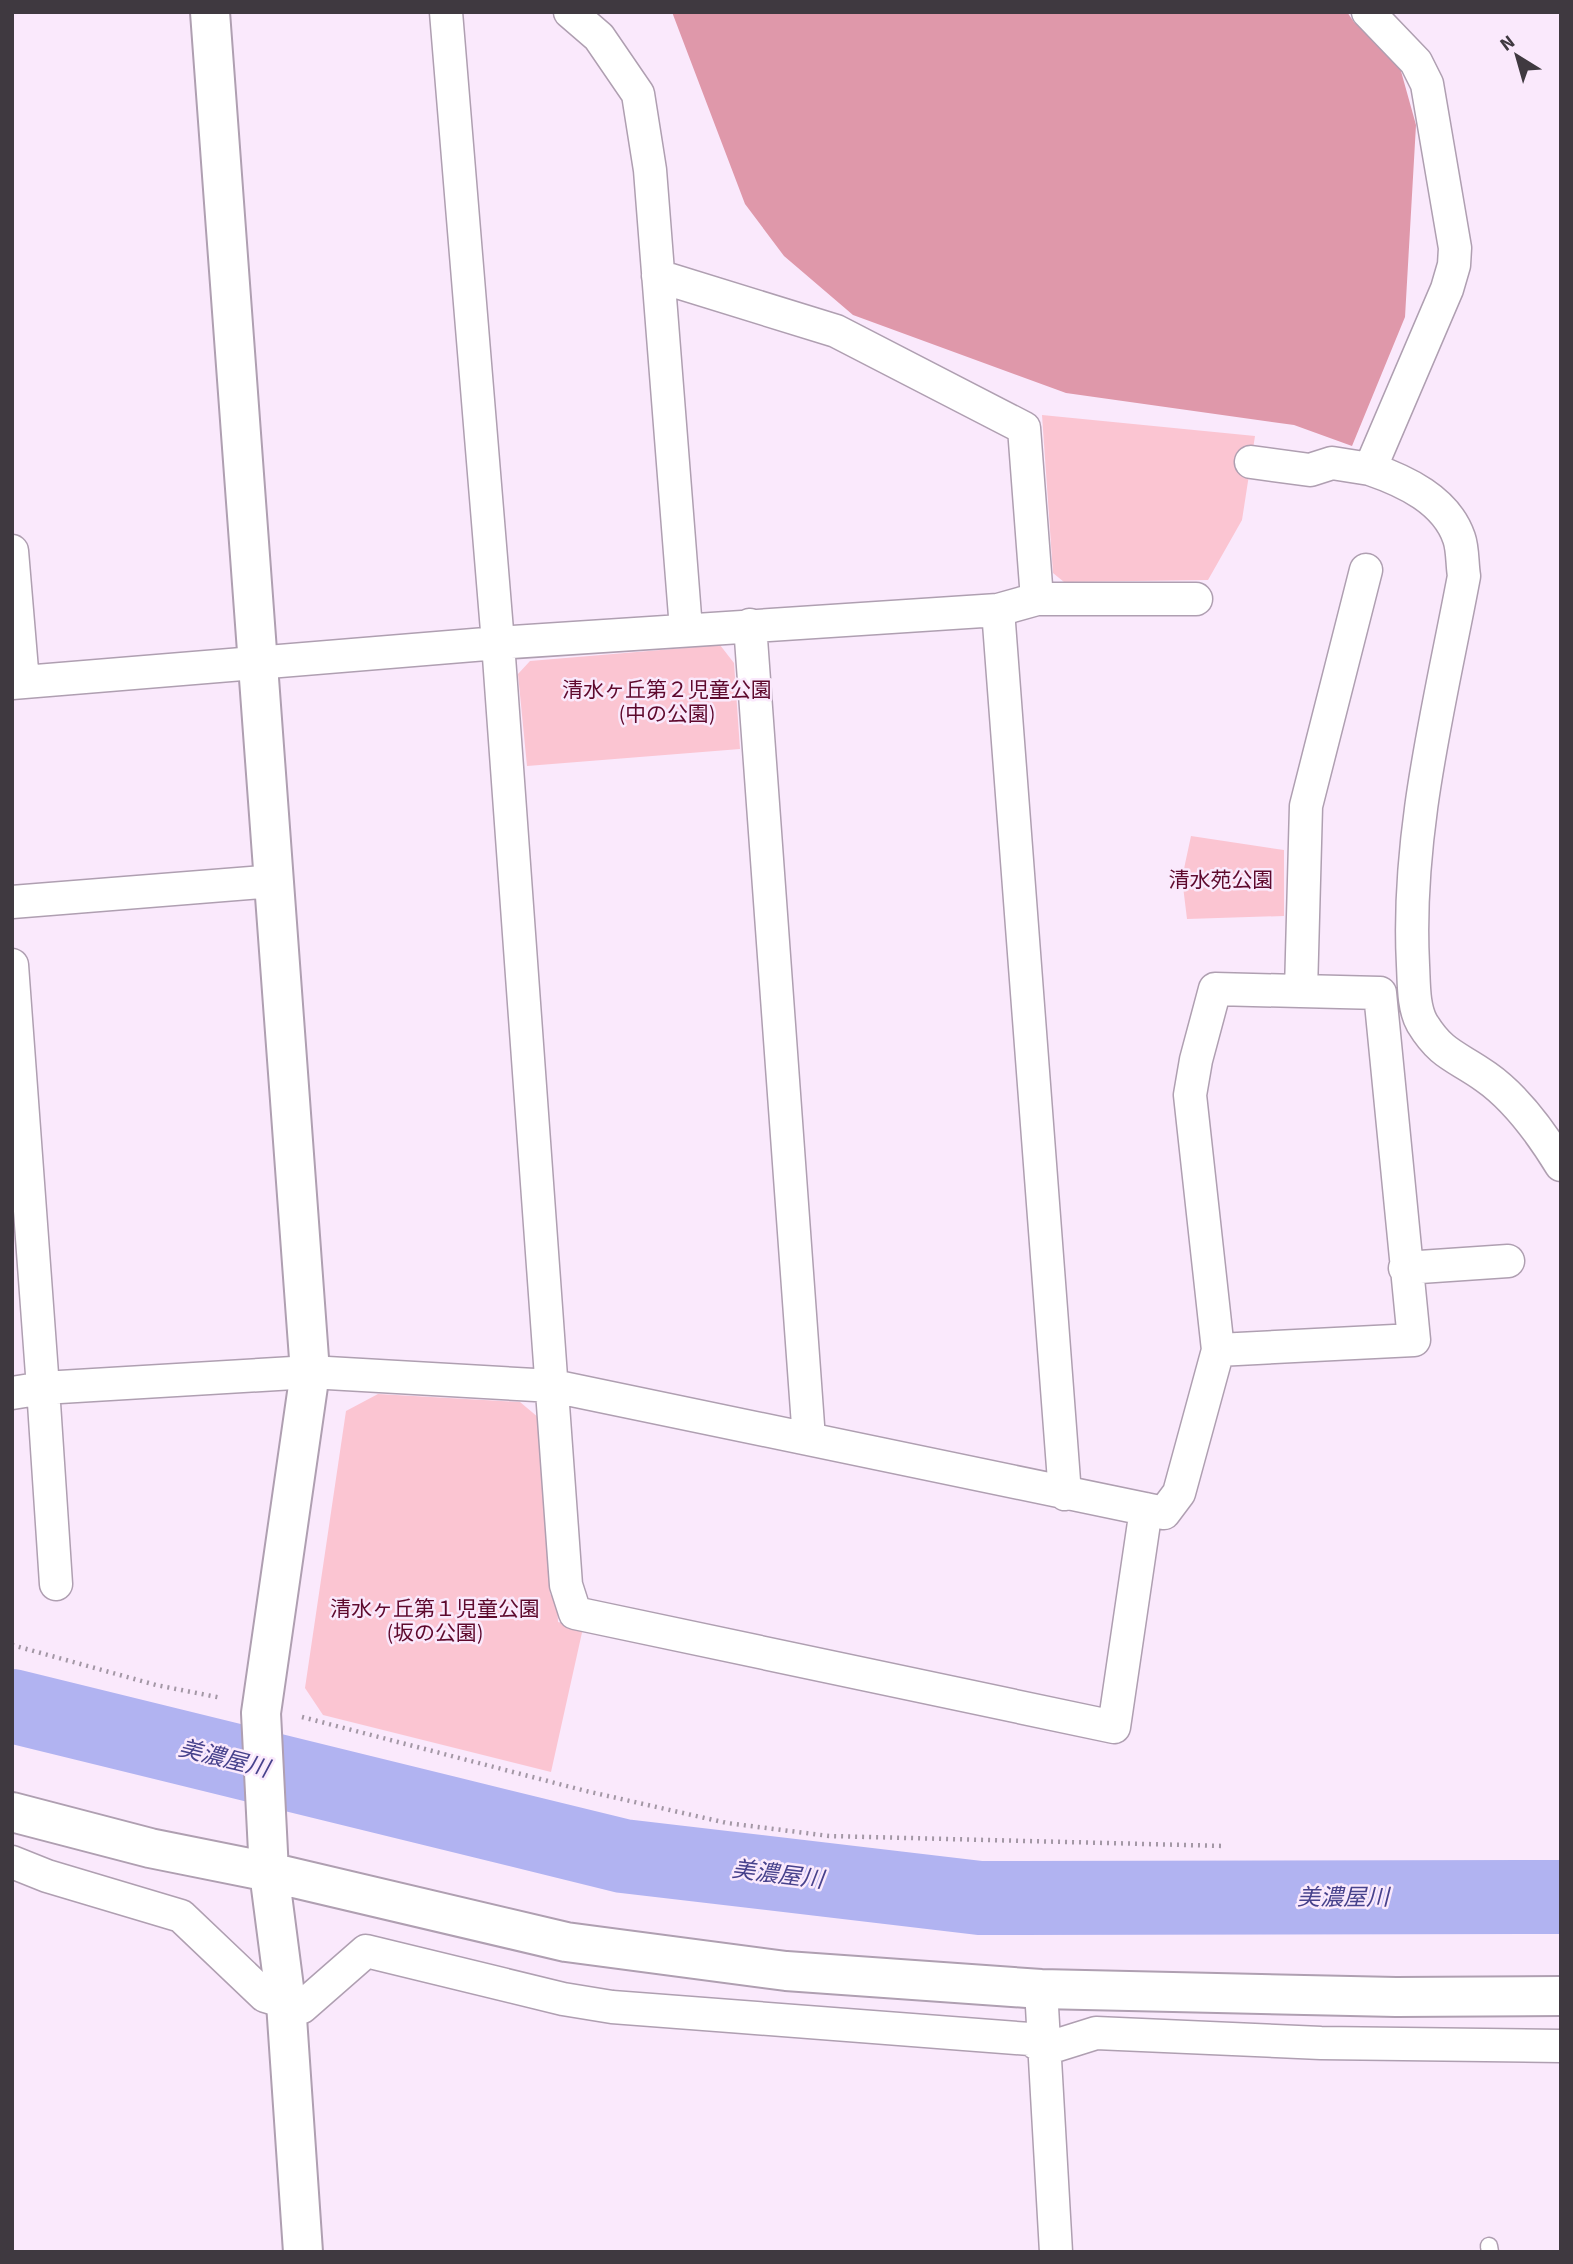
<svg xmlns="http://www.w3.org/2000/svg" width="1573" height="2264" font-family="'Source Sans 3','Noto Sans JP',sans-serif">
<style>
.green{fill:#fbc5d2}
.forest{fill:#df98aa}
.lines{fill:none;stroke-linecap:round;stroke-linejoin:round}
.river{stroke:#b1b3f1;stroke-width:74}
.service-casing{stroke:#af9fb1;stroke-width:19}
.minor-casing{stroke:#af9fb1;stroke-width:35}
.tertiary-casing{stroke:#af9fb1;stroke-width:42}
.path{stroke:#a397a5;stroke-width:4.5;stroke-dasharray:2 5;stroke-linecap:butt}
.service{stroke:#fff;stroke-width:16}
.minor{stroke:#fff;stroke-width:32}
.tertiary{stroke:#fff;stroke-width:38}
.labels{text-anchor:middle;stroke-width:5;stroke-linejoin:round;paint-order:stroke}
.park-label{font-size:21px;fill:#5e092d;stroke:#fae9fc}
.water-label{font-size:23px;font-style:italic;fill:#47428c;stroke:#fae9fc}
</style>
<rect width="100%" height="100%" fill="#fae9fc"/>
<path class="green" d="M1042,415l213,21 -13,84 -34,60 -144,2 -11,-9z
M720,645l14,18 6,86 -213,17 -9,-92 12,-13z
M1191,836l93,14v66l-97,3 -5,-41z
M378,1394l142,8 19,16 11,176 7,5 1,23 25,6 -32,144 -228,-57 -18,-27 41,-277z"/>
<path class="forest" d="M672,12h675l7,10 45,42 17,61 -11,192 -53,129 -58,-21 -228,-32 -213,-78 -69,-59 -39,-52z"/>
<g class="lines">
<path class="river" d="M12,1706l611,150 357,42 581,-1"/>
<defs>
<path id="service" d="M1489,2246l1,6"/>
<path id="minor" d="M446,12l52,631 68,942 9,28 539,114 32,-218
M570,12l29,25 39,57 12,76 36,459
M1368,12l48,50 11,22 28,164 -1,17 -7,24 -77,180c35,12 76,31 89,69 4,11 3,26 5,38 -24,128 -58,258 -51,389 1,18 0,42 9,58 20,33 35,33 64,54 30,21 56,57 75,88
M1251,462l59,8 22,-7 38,6
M12,551l11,131
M1037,599h159
M998,610l67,884
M750,625l59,814
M12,683l486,-40 500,-33 39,-11 -13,-171 -188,-97 -178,-55
M12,902l263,-21
M12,965l31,423 267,-16 243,14 611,127 15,-20 39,-143 196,-10 -34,-347 -165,-4 -19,71 -6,35 28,255
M1301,991l5,-185 60,-236
M1405,1268l103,-7
M12,1393l31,-5 13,196
M12,1862l35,14 134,40 84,80 37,11 64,-56 197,48 49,8 418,32 15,10 51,-16 225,10 240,3
M1041,1989l15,263"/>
<path id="tertiary" d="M210,12l100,1360 -49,341 8,159 17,131 17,249
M12,1812l138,36 119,24 297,70 220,29 255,18 355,8 165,-1"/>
</defs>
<use href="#service" class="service-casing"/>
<use href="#minor" class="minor-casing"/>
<use href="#tertiary" class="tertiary-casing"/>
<path class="path" d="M12,1645l144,40 66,13
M302,1717l284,74 141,32 102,13 396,10"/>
<use href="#service" class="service"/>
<use href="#minor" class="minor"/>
<use href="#tertiary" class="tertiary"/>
</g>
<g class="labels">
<g class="park-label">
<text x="667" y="697">清水ヶ丘第２児童公園<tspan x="667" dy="24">(中の公園)</tspan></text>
<text x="1221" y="887">清水苑公園</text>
<text x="435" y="1616">清水ヶ丘第１児童公園<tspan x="435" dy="24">(坂の公園)</tspan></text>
</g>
<g class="water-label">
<text transform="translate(224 1758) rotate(14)" y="8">美濃屋川</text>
<text transform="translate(778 1874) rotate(7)" y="8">美濃屋川</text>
<text x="1343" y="1905">美濃屋川</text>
</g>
</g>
<rect width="1573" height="2264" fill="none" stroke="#3f3940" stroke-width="28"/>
<g transform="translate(1517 56) rotate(323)" stroke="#fae9fc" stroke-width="5" paint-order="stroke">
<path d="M0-5L12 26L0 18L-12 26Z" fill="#3f3940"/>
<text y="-10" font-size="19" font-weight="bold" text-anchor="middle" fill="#3f3940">N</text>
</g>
</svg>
